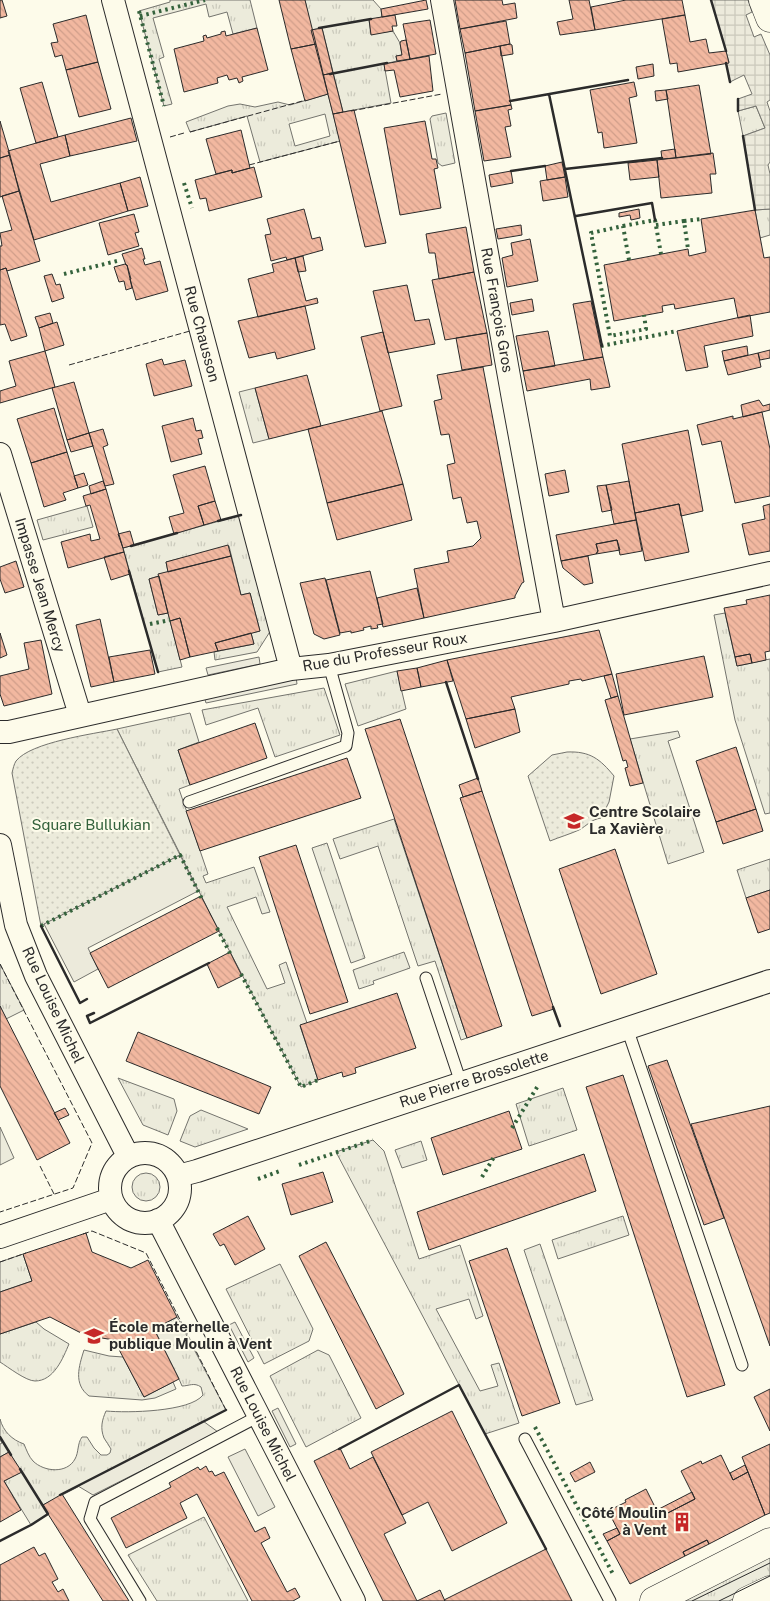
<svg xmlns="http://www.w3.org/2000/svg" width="770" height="1601" font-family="'Public Sans',sans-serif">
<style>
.grass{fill:url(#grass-tufts);stroke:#74746e;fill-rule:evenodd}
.park{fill:url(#park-dots);stroke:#74746e}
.pitch{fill:#ecebdb;stroke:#74746e}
.parking{fill:#eceadb;stroke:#74746e}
.plaza{fill:url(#plaza-grid);stroke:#74746e}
.building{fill:url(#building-back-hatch);stroke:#2b2b2b}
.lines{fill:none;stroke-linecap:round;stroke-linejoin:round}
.lane-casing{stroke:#2b2b2b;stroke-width:13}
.street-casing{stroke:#2b2b2b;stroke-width:24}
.secondary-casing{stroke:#2b2b2b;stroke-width:29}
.lane{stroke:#fdfbea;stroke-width:11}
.street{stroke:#fdfbea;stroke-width:22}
.secondary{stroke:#fdfbea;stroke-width:28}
.tram{stroke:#2b2b2b;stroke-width:1}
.hedge{stroke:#34623c;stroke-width:4;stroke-dasharray:2.5 4;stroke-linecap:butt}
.fence{stroke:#2b2b2b;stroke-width:1;stroke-dasharray:6 2.5;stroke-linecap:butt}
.wall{stroke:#2b2b2b;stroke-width:2.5}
.labels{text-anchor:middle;stroke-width:4;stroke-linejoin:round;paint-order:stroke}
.street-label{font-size:15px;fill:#2b2b2b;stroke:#fdfbea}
.poi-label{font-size:15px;font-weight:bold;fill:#2b2b2b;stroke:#fdfbea;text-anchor:start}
.park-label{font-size:15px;fill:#34623c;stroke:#fdfbea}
</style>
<defs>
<pattern id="grass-tufts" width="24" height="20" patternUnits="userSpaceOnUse" patternTransform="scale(1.25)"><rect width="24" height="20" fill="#ecebdb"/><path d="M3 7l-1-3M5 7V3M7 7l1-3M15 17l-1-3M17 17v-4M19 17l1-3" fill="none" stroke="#cbcabc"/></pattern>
<pattern id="park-dots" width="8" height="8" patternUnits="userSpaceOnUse" patternTransform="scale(1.25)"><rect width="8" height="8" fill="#ecebdb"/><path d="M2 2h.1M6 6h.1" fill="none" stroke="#cbcabc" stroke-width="1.8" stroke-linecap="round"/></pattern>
<pattern id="plaza-grid" width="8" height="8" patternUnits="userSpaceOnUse" patternTransform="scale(1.25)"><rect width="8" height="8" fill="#eceadb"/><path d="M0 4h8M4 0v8" fill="none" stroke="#cbc9bc"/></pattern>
<pattern id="building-back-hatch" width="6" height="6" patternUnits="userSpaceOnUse" patternTransform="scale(1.25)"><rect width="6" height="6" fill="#f2b8a0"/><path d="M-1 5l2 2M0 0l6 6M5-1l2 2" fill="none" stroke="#d09e8a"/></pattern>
</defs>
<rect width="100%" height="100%" fill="#fdfbea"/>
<path class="grass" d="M170,0h80l7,28 -24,6 -6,-22 -18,5 -3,-13 -53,14 11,39 -5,2 13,45 -8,2 -25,-95 31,-9z
M305,0h68l8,9 1,8 -13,3 2,14 22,-3 7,12 2,12 -6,1 1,5 -13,3 7,39 -48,9 -21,-84 -11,2z
M328,94l12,47 -80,21 -13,-46 -57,16 -4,-10 42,-16 12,-2 15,3 23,-5 12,3zM325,114l5,22 -35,10 -6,-22z
M756,106l9,22 -22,8 -5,-25z
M446,113l9,50 -13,3 -4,-3 -8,-44 2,-3z
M770,209v26l-10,3 -5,-28z
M255,388l14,51 -16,4 -14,-51z
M87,506l6,21 -50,13 -6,-20z
M241,515l30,115 -14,22 -42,8 -1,-8 40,-8 -3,-11 9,-2 -10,-38 -9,2 -12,-49 -63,16 2,10 -9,4 -10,3 9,36 10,-2 14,54 -24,5 -35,-124z
M725,613l12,53 33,-7v154l-5,1 -30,-94 -21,-105z
M397,671l9,38 -48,17 -13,-42z
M324,688l16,47 -65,22 -17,-49 -52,17 -4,-15z
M190,713l9,29 -21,8 12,35 -11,4 29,85 -5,2 3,7 48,-16 16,45 -8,2 -6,-17 -29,10 40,82 18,-6 -6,-18 7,-3 21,61 -7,3 18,54 -17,7 -82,-156 -102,-202z
M678,731l2,6 -12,4 36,111 -36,12 -38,-125z
M394,819l73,219 -6,2 -26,-79 -17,5 -40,-120 -38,13 -7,-20z
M327,843l38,115 -14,5 -39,-115z
M770,859v31l-24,8 -9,-28z
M404,952l6,16 -37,13 1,3 -15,5 -6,-19z
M0,964l24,46 -18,9 -6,-13z
M118,1078l56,21 3,12 -9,24 -25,-10z
M563,1088l14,42 -48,16 -13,-42z
M201,1110l47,19 -53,18 -15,-6 10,-25z
M373,1140l11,11 35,108 41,-14 23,71 -7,3 -7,-20 -33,10 44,82 18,-5 -7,-21 8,-2 20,60 -34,11 -149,-282z
M421,1141l6,19 -25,8 -7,-18z
M132 1187a14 14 0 1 1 28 0a14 14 0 1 1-28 0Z
M623,1216l6,19 -71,24 -6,-19z
M540,1244l53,156 -17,5 -52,-155z
M23,1254l9,27 -32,11v-30z
M280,1264l33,65 -4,12 -45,23 -38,-75z
M177,1317l49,93 -183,95 5,9 -17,11 -27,-44 17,-9 -12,-20 -9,5v-13l2,-1 -2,-3v-21c3,12 12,21 24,25 2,5 5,13 9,17 11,11 34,13 42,-2 4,-7 2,-15 7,-22h5l7,11 7,7h6l3,-2 1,-4c-2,-4 -5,-7 -7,-11 -4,-10 -2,-18 2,-27 21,2 84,1 97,-16l-2,-8c-7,-5 -12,-1 -19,-1l-3,-7 -25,-50z
M36,1322l8,7 25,15c-6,14 -15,37 -34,37 -9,0 -27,-14 -35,-19v-28z
M84,1350l25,6 14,1 21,40 29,-15 3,7 -21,9 -13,2 -53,-4c-16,-12 -10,-30 -5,-46z
M318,1350l11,5 32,63 -55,29 -36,-71z
M204,1517l44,84h-91l-29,-46z
M770,1555v26l-41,20h-51z"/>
<path class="park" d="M117,729l63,126 -139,71 -29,-153c1,-4 2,-9 4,-12 15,-19 77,-27 101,-32z
M567,752c23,-1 33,7 47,24l-5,26 -8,16c-11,2 -13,7 -22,12 -9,4 -19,7 -29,11l-22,-65 24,-21z"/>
<path class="pitch" d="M0,1127l14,31 -14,7z"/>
<path class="parking" d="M259,657l1,7 -52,11 -2,-7z
M296,677l1,7 -91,19 -2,-7z
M180,855l18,36 -110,57 10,21 -24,13 -30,-58z
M235,1322l19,36 -6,4 -19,-37z
M278,1408l18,36 -6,3 -18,-36z
M203,1421l15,11 -125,63 -15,-9z
M245,1449l30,58 -17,9 -30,-59z"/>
<path class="plaza" d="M711,0h37l4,12 -6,3 8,22 7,-3 9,21v45l-3,2 3,9v51l-2,3 2,9v35l-15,1 -12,-74 22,-8 -9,-22 -18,5v-12l14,-5 -8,-19 -14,7 -4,-19 3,-1z"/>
<path class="building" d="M0,0h2l5,16 -7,2z
M279,0h26l11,44 -25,5z
M426,0l2,9 -46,8 -1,-8z
M455,0h47l1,5 12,-2 2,15 -57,11z
M569,0h20l6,30 -35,5 -3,-13 16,-3z
M626,0h56l3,15 -90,15 -4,-23z
M86,15l12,47 -32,8 -4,-15 -7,2 -4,-14 7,-1 -5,-18z
M395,15l2,11h-5l1,5 -22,4 -2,-16z
M685,15l5,27 16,-3 3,14 17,-2 3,12 -51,9 -1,-9 -7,1 -8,-45z
M430,20l6,34 -26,5 -7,-35z
M506,21l4,23 -45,9 -5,-24z
M257,28l11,42 -26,7 1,4 -4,2 -2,-5 -8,2 -2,-5 -10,3 1,5 -34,9 -10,-43 30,-8 -1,-5 3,-1 1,3 14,-4v-2l4,-1 1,5z
M322,28l11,45 -10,2 -12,-45z
M406,40l4,19 -13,2 -1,-5 6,-1 -2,-12 1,-2z
M316,44l12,50 -23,7 -14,-52z
M510,44l2,1 1,9 -12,2 -1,-10z
M500,46l11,59 -36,6 -10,-58z
M429,56l4,35 -33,6 -6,-27 -9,1 -1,-7z
M98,62l13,47 -32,8 -13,-47z
M653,64l1,12 -16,3 -2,-12z
M333,73l10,39 -10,2 -10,-39z
M42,82l16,55 -22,6 -16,-55z
M634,82l3,14 -8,2 8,45 -33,5 -2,-16 -4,1 -8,-43z
M699,85l12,69 -35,4 -10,-68z
M666,90l2,9 -12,2 -1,-10z
M511,105l1,4 -4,1 3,16 -6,1 6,30 -27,4 -9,-50z
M354,110l32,133 -21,4 -32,-133z
M131,118l6,23 -67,15 -5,-21z
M0,121l10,34 -10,3z
M425,121l7,38h4l2,9 -4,1 7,39 -41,7 -16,-87z
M241,130l9,38 -18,5v-3l-16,4 -10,-35z
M65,135l5,21 -30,8 11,38 69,-19 8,28 -94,29 -26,-89z
M675,149l1,9 -14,1 -1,-8z
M713,153l3,21h-6l2,19 -51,5 -4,-38z
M10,155l9,36 -19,6v-39z
M657,160l2,17 -29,3 -2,-17z
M562,162l3,15 -18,3 -2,-14z
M254,167l8,30 -53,14 -3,-13 -6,1 -5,-19 37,-10v3z
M511,171l2,12 -22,4 -2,-12z
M140,177l8,29 -20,5 -8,-28z
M565,177l3,20 -25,4 -3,-20z
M19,191l21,70 -33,10 -1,-3 -6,2v-24h2l-2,-13 12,-3 -10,-34z
M304,209l8,30 8,-2 3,13 -36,10 -1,-3 -15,4 -6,-26 6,-1 -4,-15z
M639,209l1,9 -9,2 -1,-5 -11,2v-4z
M755,210l9,48 6,-1v55l-32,6 -4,-20 -59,11 -1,-5 -12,2 1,6 -49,9 -10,-56 84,-16 1,7 17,-4 -5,-33z
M134,214l5,18 -4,1 4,13 -31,9 -9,-32z
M521,225l1,10 -24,4 -2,-10z
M466,227l8,45 -35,7 -4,-26h-6l-3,-19z
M530,239l8,42 -31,6 -5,-29 11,-3 -2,-12z
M142,248l3,11h-2l2,6 15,-4 8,30 -32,9 -6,-21h1l-4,-14h-1l-4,-11z
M303,256l3,15 -8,1 -3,-14z
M295,258l11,43 11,-3 1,5 -60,14 -10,-38 26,-7 -2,-8z
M125,264l1,1h1l5,23 -6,2 -2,-9 -5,1 -5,-15z
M6,268l21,68 -16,5 -6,-17 -5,1v-55z
M474,272l13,61 -42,7 -13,-60z
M52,274l4,11 4,-1 4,14 -12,4 -8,-26z
M407,285l8,36 14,-2 6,25 -47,9 -15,-62z
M532,299l2,12 -22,4 -2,-12z
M591,301l12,56 -19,3 -11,-56z
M305,306l10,43 -38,10 -2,-7 -26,6 -11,-37z
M50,313l3,10 -14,5 -4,-11z
M750,315l3,21 -49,10 4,21 -22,4 -9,-40z
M57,322l7,23 -19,6 -6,-23z
M548,331l7,35 -32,5 -7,-35z
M383,332l19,74 -22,5 -19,-74z
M487,333l5,32 -30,5 -6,-32z
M747,346l1,9 -24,6 -2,-10z
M770,350v8l-10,2 -2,-7z
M45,351l10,36 -55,16v-12l16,-5 -7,-25z
M758,353l3,14 -33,8 -4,-14z
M603,357l7,30 -19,3 -1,-11 -63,12 -4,-20z
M162,359l2,6 21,-5 7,26 -38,10 -8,-32z
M483,367l41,215 -2,1 -7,13v2l-91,20 -10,-49 35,-7 -2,-11 26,-5 8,-8 -4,-17 -10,2 -6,-26 -8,2 -6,-34 8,-2 -6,-29 -8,1 -7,-34 8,-2 -5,-24z
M307,375l14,51 -52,13 -14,-51z
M74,382l15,51 -22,7 -15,-52z
M759,400l4,6 7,-2v6l-27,7 -2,-12z
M54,408l13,44 -36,11 -14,-44z
M382,411l21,73 -76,19 -19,-74z
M762,412l8,37v47l-35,7 -14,-62 -19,4 -5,-20 36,-9v3z
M193,418l3,13 5,-1 2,8 -5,1 4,15 -31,8 -9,-36z
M103,429l5,16 -5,2 11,37 -9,2 -16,-53z
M688,430l15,81 -22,5 -2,-12 -44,9 -13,-69z
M89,433l4,13 -22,6 -4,-12z
M67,452l11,36 -15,5 3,7 -22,7 -13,-44z
M205,466l10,35 -17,5 6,19 -30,9 -5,-17 15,-4 -11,-38z
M565,470l4,22 -20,4 -4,-22z
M84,473l4,12 -10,3 -4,-12z
M103,481l3,8 -15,5 -2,-8z
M629,481l7,39 -22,4 -8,-39z
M403,484l9,36 -75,20 -10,-37z
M606,485l6,25 -10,2 -5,-26z
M106,489l18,63 -56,16 -7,-26 29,-8 1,7 9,-2 -10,-34 -4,1 -3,-10z
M215,501l6,19 -17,5 -6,-19z
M679,504l10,48 -44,9 -10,-48z
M770,504v47l-21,4 -7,-31 23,-5 -2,-13z
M636,520l6,31 -22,4 -3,-15 -21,4 2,7 -2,3 -35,7 -5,-26z
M130,531l4,14 -11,3 -5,-14z
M617,540l3,10 -24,4 2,-3 -2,-7z
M228,545l3,11 -63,16 -2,-10z
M124,552l6,22 -19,6 -7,-23z
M231,556l10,39 9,-2 10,38 -45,12 3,8 -28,6 -10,-39 -10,3 -12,-47z
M588,556l5,27 -9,2 -21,-17 -2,-7z
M16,561l8,26 -19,6 -5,-14v-12z
M370,571l13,53 -6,1 1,3 -7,1v-3l-8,2 1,2 -13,3v-2l-11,2 -14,-53z
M159,576l9,37 -10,2 -9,-36z
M325,578l15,57 -16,4 -10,-5 -14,-51z
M417,588l7,30 -41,9 -6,-29z
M770,595v56l-5,1 1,8 -14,3 -2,-9 -15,3 -11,-49 23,-4 -1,-4z
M180,618l10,39 -10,3 -10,-39z
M100,619l14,63 -23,5 -15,-62z
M599,630l13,44 -30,7 -1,-2 -12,2v3l-58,13 4,12 -49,10 -19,-59z
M0,633l7,22 -7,3z
M251,633l3,11 -36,7 -3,-8z
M41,640l11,54 -48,12 -4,-12v-18l29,-7 -5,-26z
M150,650l5,24 -41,8 -5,-25z
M750,654l2,9 -15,3 -2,-9z
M704,656l9,41 -89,18 -8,-41z
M447,660l6,21 -32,6 -4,-19z
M417,668l4,19 -20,4 -4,-20z
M612,674l6,22 -7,2 -7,-22z
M618,696l25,87 -13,3 -5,-18 3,-1 -2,-7 -3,1 -18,-61z
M515,709l5,23 -45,16 -9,-29z
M400,719l102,307 -35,12 -102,-309z
M255,723l12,35 -77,27 -12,-35z
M736,747l20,62 -40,13 -20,-61z
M347,758l14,40 -161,53 -14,-40z
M478,778l4,13 -19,6 -4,-12z
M482,791l72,218 -22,7 -72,-218z
M756,809l7,22 -40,13 -7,-22z
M296,845l52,157 -38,12 -51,-157z
M615,849l42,125 -56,20 -42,-125z
M770,890v39l-12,4 -12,-35z
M201,896l18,35 -111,57 -18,-35z
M230,952l12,24 -24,12 -11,-24z
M397,993l19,55 -61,20 1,5 -13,4 -1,-5 -24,8 -18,-55z
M0,1006l70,137 -33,17 -37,-74z
M138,1032l133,55 -12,27 -133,-53z
M667,1060l57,158 -20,7 -56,-159z
M623,1075l102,310 -38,12 -101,-310z
M770,1106v240l-79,-222z
M65,1108l4,7 -11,5 -4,-7z
M509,1111l13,38 -79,26 -12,-37z
M584,1154l12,37 -167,59 -12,-38z
M323,1172l10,30 -42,13 -9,-31z
M248,1216l17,33 -30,16 -11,-21 -4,2 -7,-12z
M86,1233l6,19 39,16 17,-8 29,57 -23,12 25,50 -35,18 -30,-57 -18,-3 -17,-5 -29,-15 -50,17v-42l32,-11 -9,-27z
M326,1242l78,152 -28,15 -77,-153z
M507,1248l53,155 -38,13 -53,-155z
M770,1389v42l-16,-34z
M452,1411l55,112 -55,28 -24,-49 -26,13 -31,-63z
M770,1444v69l-5,2 -23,-58z
M340,1448l10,21 23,-12 33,66 -22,11 33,67 23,-11 5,11h-62l-69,-140z
M9,1452l13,20 -18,9 17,29 -21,12v-65z
M721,1455l12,25 15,-8 17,43 -56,29 -2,-4 -24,12 2,4 -55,28 -23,-43 13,-7 -12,-23 18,-9 -1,-2 21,-11 14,28 35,-18 -14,-28 20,-10 1,3z
M590,1462l5,10 -20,10 -5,-9z
M745,1465l3,7 -15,8 -3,-7z
M206,1466l3,6 3,-1 3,5 9,-4 31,60 10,-5 5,11 -9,5 26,49 8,-4 5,9 -7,4h-41l-55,-107 -17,9 7,15 -61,30 -15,-30 60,-31 -2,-4 29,-16 2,3z
M692,1492l3,7 -35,18 -3,-7z
M62,1494l67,107h-26l-55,-87 -5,-9z
M617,1528l3,6 -13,7 -4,-7z
M707,1540l2,4 -24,12 -2,-4z
M34,1547l5,9 6,-3 13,26 -6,3 6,10 5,-3 6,12h-69v-36z
M546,1549l26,52h-127l-1,-1z"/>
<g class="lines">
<defs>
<path id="lane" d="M189,802l157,-56 2,-13 -19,-68
M426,978l35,105
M627,1028l115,337
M525,1439l85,162
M140,1601l-50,-82 5,-17 164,-86"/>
<path id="street" d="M113,0l178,669
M442,0l71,399 41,222
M0,454l80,261
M0,732h9l282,-63 38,-4 225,-44 216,-48
M0,845l16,80 20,51 92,180
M110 1188a35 35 0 1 1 70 0a35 35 0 1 1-70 0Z
M178,1176l19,-5 573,-190
M158,1220l196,381
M0,1237l111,-38"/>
<path id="secondary" d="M763,0l7,18
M654,1601l116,-59
M747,1601l23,-11"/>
</defs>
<use href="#lane" class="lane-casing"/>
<use href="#street" class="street-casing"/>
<use href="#secondary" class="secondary-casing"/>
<use href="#lane" class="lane"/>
<use href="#street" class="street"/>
<use href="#secondary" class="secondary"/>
<path class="tram" d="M692,1601l78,-38
M719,1601l51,-25"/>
<path class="hedge" d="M139,11l25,95
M140,16l65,-16
M184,183l8,25
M684,221l17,-2
M656,225l28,-4 4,28
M623,226l32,-6 6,34
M629,260l-6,-34 -32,7 19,103 36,-7 -2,-14
M64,274l53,-13
M601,346l76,-15
M150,624l20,-4
M41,926l139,-71 22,44
M217,928l14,27
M241,974l60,113 17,-7
M512,1128l27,-44
M299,1165l74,-25
M482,1177l12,-20
M258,1179l22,-8
M535,1427l79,149"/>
<path class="fence" d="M351,111l91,-17
M190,132l116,-32
M170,137l14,-4
M249,165l91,-24
M69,365l121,-34
M0,964l92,179 -19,45 -73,24
M40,1166l14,28
M83,1234l9,-3 54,22 80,157
M0,1262l26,-9"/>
<path class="wall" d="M711,0l15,51
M319,28l52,-9
M726,63l4,19
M330,74l57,-11
M549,94l53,252
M738,99v12
M510,101l118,-21
M743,136l12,74
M565,169l97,-11
M511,171l34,-5
M576,216l76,-13 3,17
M218,521l23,-6
M131,546l46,-13
M129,571l29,101
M446,682l32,97
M41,926l39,77 7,-4
M553,1007l7,19
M94,1013l-7,3 3,7 119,-60
M0,1437l11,18
M339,1449l120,-64 87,164
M60,1495l166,-85
M0,1541l31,-16 17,-11 -28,-45"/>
</g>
<defs>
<symbol id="school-bare" viewBox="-9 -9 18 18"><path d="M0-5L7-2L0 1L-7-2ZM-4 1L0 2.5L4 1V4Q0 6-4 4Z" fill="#c62828" stroke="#fdfbea" stroke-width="2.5" paint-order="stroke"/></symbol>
<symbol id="building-bare" viewBox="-9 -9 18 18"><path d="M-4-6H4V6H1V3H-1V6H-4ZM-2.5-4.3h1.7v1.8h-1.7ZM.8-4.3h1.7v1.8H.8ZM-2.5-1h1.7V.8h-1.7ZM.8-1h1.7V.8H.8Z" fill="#c62828" stroke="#fdfbea" stroke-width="2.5" paint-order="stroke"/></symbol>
</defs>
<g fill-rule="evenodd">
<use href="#school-bare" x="560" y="807" width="28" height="28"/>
<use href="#school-bare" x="80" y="1322" width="28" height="28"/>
<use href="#building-bare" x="668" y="1508" width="28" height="28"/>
</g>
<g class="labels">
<g class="street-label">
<text transform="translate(497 310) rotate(80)" y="5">Rue François Gros</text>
<text transform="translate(202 334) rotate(75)" y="5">Rue Chausson</text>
<text transform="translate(40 585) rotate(73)" y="5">Impasse Jean Mercy</text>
<text transform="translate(385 652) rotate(-10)" y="5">Rue du Professeur Roux</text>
<text transform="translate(53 1005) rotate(65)" y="5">Rue Louise Michel</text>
<text transform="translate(474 1079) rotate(-18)" y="5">Rue Pierre Brossolette</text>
<text transform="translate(263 1424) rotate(63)" y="5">Rue Louise Michel</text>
</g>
<g class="poi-label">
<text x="589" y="817">Centre Scolaire<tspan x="589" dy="17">La Xavière</tspan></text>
<text x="109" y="1332">École maternelle<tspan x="109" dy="17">publique Moulin à Vent</tspan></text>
<text x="667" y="1518" text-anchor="end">Côté Moulin<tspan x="667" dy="17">à Vent</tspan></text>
</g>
<g class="park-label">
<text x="91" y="830">Square Bullukian</text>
</g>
</g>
</svg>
